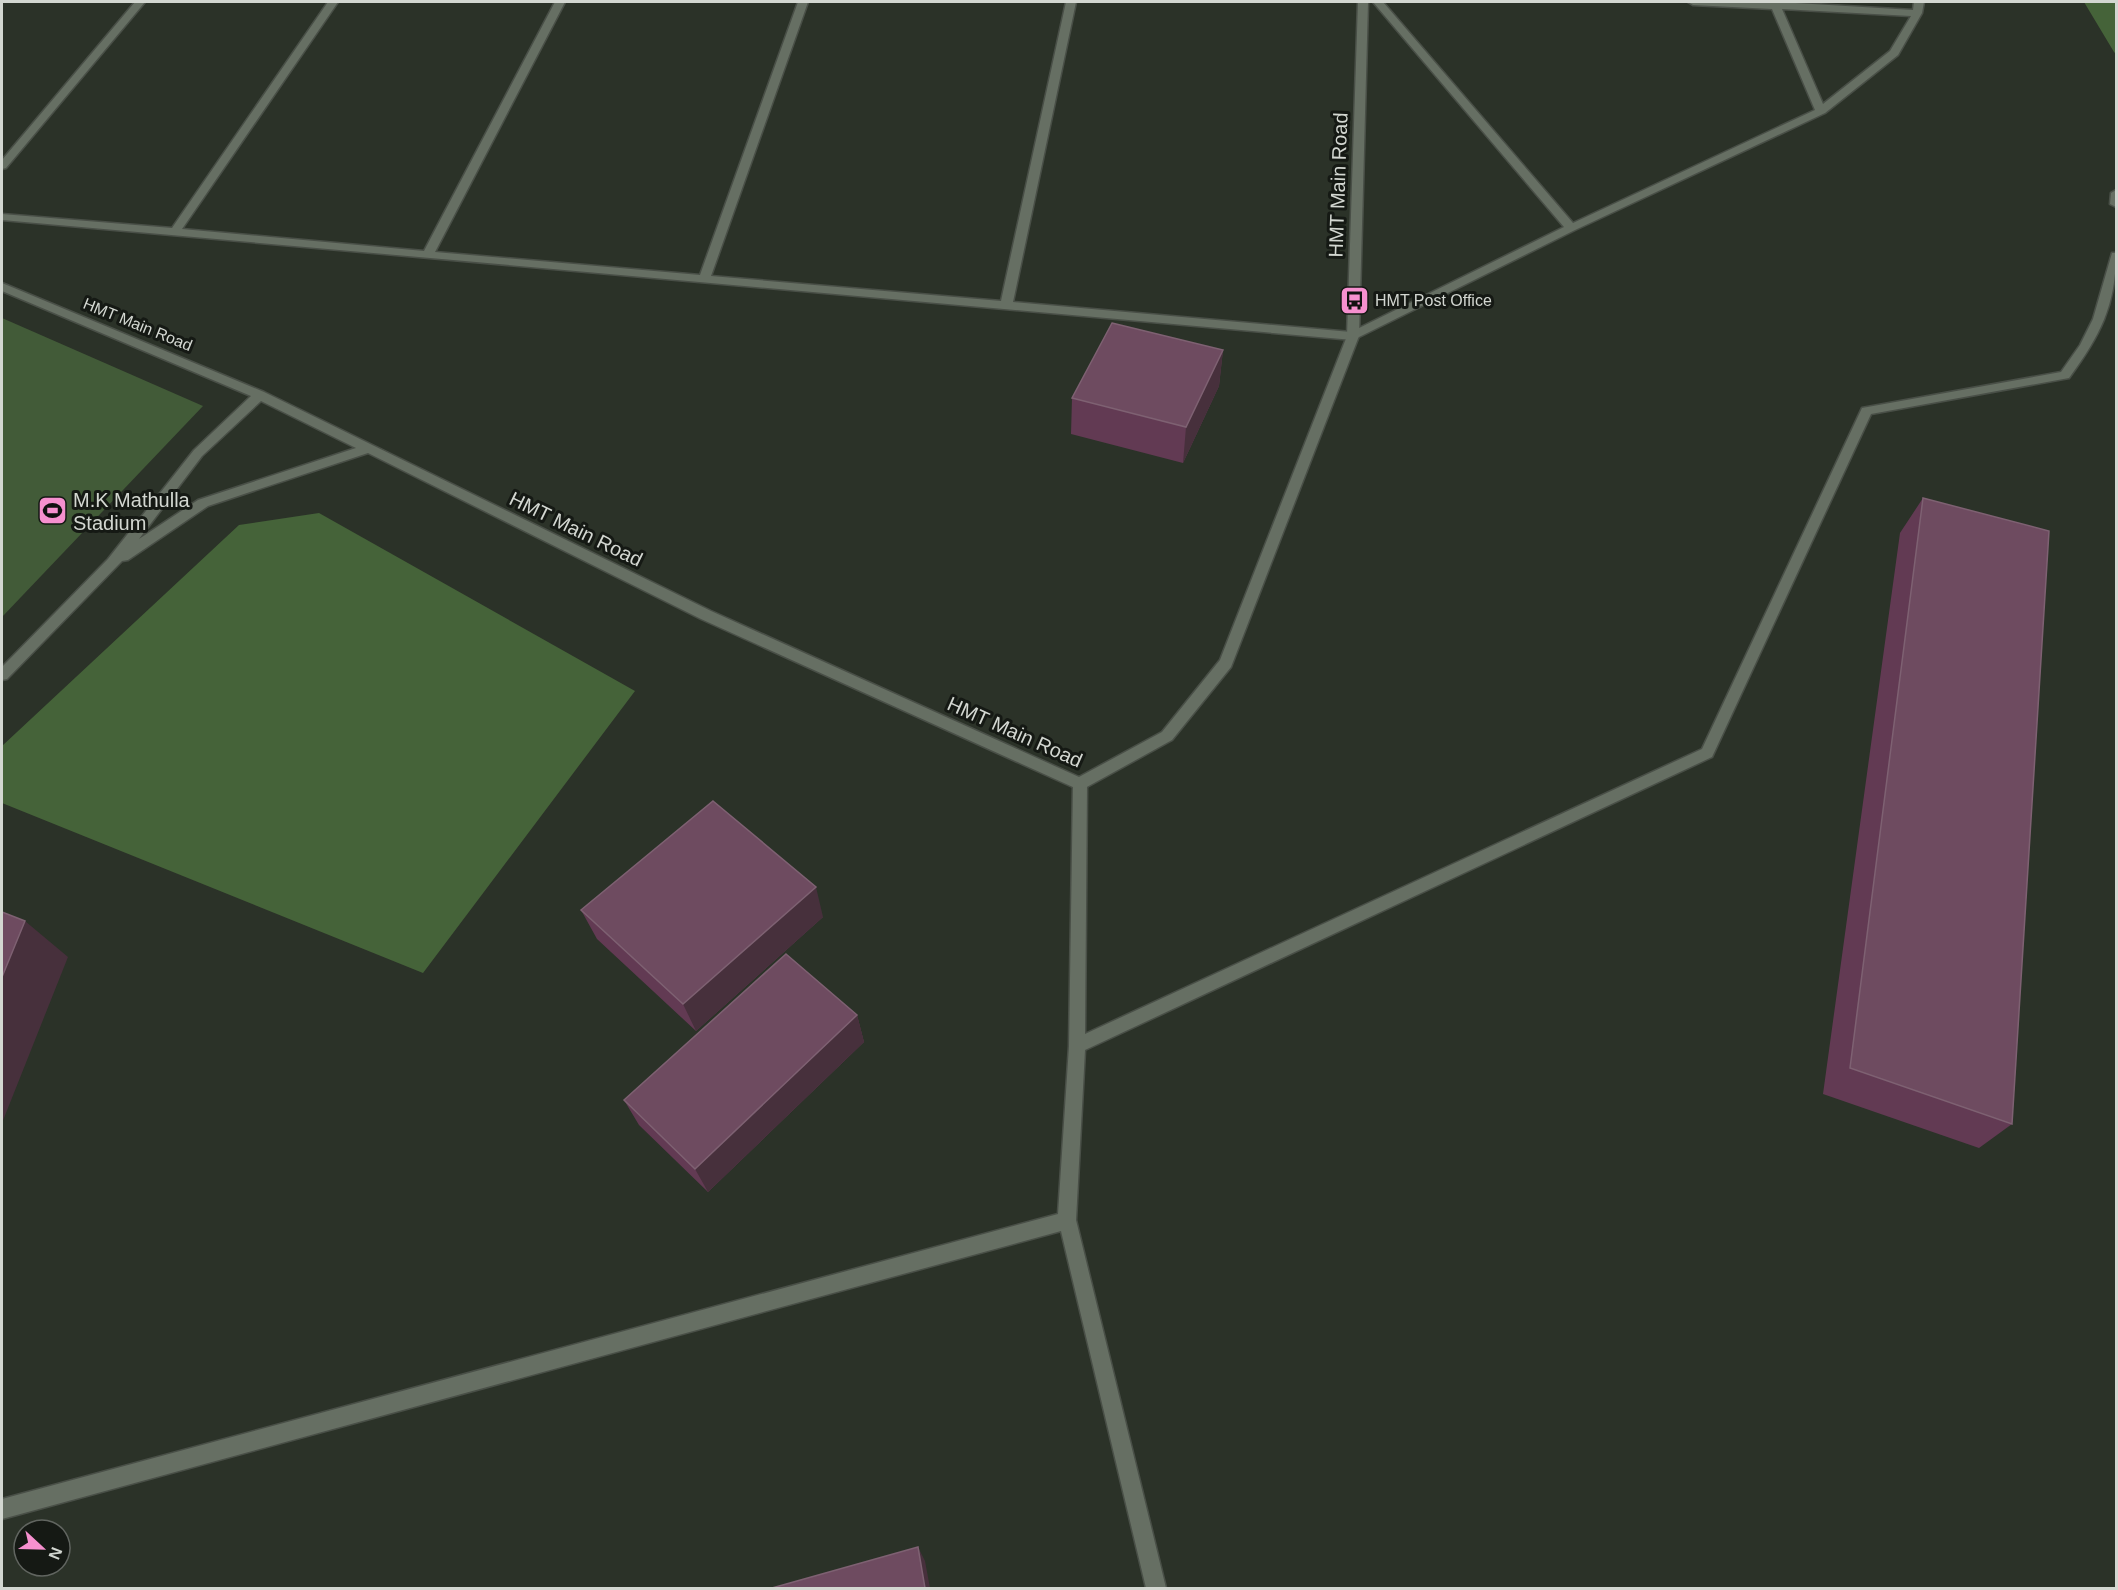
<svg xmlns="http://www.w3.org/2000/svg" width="2118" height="1590" font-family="Arial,sans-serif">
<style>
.green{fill:#425b38}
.forest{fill:#456339}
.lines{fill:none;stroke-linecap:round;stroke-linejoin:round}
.service-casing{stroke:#494f47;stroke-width:3}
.minor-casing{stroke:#494f47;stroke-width:3}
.tertiary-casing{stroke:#494f47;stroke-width:3}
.service{fill:#666f63;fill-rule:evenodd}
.minor{fill:#666f63;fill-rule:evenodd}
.tertiary{fill:#666f63;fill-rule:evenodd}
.wall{fill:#623a53}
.shaded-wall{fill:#47303c}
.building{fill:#6e4b60;stroke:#7e6172;stroke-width:1.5}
.labels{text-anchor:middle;stroke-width:6;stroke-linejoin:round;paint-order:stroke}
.far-poi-label{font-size:16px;fill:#d3d7d1;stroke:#151914;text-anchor:start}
.far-street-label{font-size:16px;fill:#d3d7d1;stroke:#151914}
.street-label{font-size:20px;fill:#d3d7d1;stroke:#151914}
.poi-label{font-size:20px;fill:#d3d7d1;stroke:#151914;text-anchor:start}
</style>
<rect width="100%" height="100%" fill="#2b3228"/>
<path class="green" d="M2,318l201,88 -201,211z"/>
<path class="forest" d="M2084,2h32v52l-2,-2z
M319,513l316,178 -212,282 -421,-170v-57l237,-221z"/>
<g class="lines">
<defs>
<path id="service" d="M2116,190v17l-6,-3 1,-11z
M2112,253h4c0,52 -16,83 -47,125l-198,36 -159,343 -627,293 -9,170 90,368h-20l-85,-357 -1059,288v-20l1056,-285 11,-168 4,-262 2,-4h10l2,4 -2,250 617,-285 160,-341 199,-36 19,-27 13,-26z"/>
<path id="minor" d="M135,2h10l-139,166 -4,1v-9z
M328,2h10l-156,227 242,22 131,-249h10l-130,250 265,23 98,-273h10l-97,274 290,25 65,-299h10l-63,300 338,30 213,-105 -191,-225h10l190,221 242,-113 -43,-101 -79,-4 -5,-3h91l134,8 1,-8h10l-2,11 -24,42 -73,58 -250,117 -222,110 -1351,-120v-6l170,14zM1782,9l129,7 -21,35 -67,53z"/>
<path id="tertiary" d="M1358,2h10l-9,334 -128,331 -59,73 -87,48h-10l-374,-169 -333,-166 -160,53 -80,54 -6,1 -115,118 -5,1v-13l106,-108 86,-109 57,-54 -249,-105v-8l262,109 447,219 368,166 83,-45 58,-72 127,-324zM261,401l95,47 -158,52 -59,39 63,-83z"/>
</defs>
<use href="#service" class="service-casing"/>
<use href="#minor" class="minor-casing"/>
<use href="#tertiary" class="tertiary-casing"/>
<use href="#service" class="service"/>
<use href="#minor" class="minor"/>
<use href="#tertiary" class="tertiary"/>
</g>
<path class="wall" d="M1223,350l-4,36 -36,77 -112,-29 1,-36z
M1923,498l89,626 -33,24 -156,-54 77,-561z
M581,910l242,7 -127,114 -99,-92z
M857,1015l7,27 -156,150 -69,-67 -15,-25z"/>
<path class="shaded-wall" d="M1223,350l-4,36 -36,77 3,-36z
M816,887l7,30 -127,114 -13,-27z
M25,921l43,36 -66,166v-146z
M857,1015l7,27 -156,150 -13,-23z
M918,1547l7,14 5,27h-5z"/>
<path class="building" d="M1112,323l111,27 -37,77 -114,-29z
M1923,498l126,33 -37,593 -162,-56z
M713,801l103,86 -133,117 -102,-94z
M2,912l23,9 -23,56z
M786,954l71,61 -162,154 -71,-69z
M918,1547l7,41h-153z"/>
<defs>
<symbol id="bus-square" viewBox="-11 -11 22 22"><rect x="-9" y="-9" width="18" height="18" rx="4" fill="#f690cf" stroke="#151914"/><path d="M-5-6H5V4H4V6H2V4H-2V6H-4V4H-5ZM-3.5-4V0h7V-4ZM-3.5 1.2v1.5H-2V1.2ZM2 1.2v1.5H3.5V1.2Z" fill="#111"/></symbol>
<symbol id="stadium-square" viewBox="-11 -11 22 22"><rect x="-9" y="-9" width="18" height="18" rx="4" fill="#f690cf" stroke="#151914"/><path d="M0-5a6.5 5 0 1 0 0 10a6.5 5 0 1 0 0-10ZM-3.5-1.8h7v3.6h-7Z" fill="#111"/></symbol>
</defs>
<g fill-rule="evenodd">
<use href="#bus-square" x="1338" y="284" width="33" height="33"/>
<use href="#stadium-square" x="36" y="494" width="33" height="33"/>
</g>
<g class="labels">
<g class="far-poi-label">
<text x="1375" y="306">HMT Post Office</text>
</g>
<g class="far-street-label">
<text transform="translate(138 324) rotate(22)" y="6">HMT Main Road</text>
</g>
<g class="street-label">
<text transform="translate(1338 185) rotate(-88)" y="7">HMT Main Road</text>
<text transform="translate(576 529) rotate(26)" y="7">HMT Main Road</text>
<text transform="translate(1015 732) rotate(24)" y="7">HMT Main Road</text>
</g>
<g class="poi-label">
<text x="73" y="507">M.K Mathulla<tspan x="73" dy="23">Stadium</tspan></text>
</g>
</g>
<rect width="2118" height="1590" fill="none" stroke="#d3d7d1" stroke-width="6"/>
<g transform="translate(42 1548) rotate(112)"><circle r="28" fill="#151914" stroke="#616560" stroke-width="1.5"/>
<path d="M0-4.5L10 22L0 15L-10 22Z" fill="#f690cf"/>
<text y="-9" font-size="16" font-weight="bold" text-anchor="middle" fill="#d3d7d1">N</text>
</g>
</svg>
